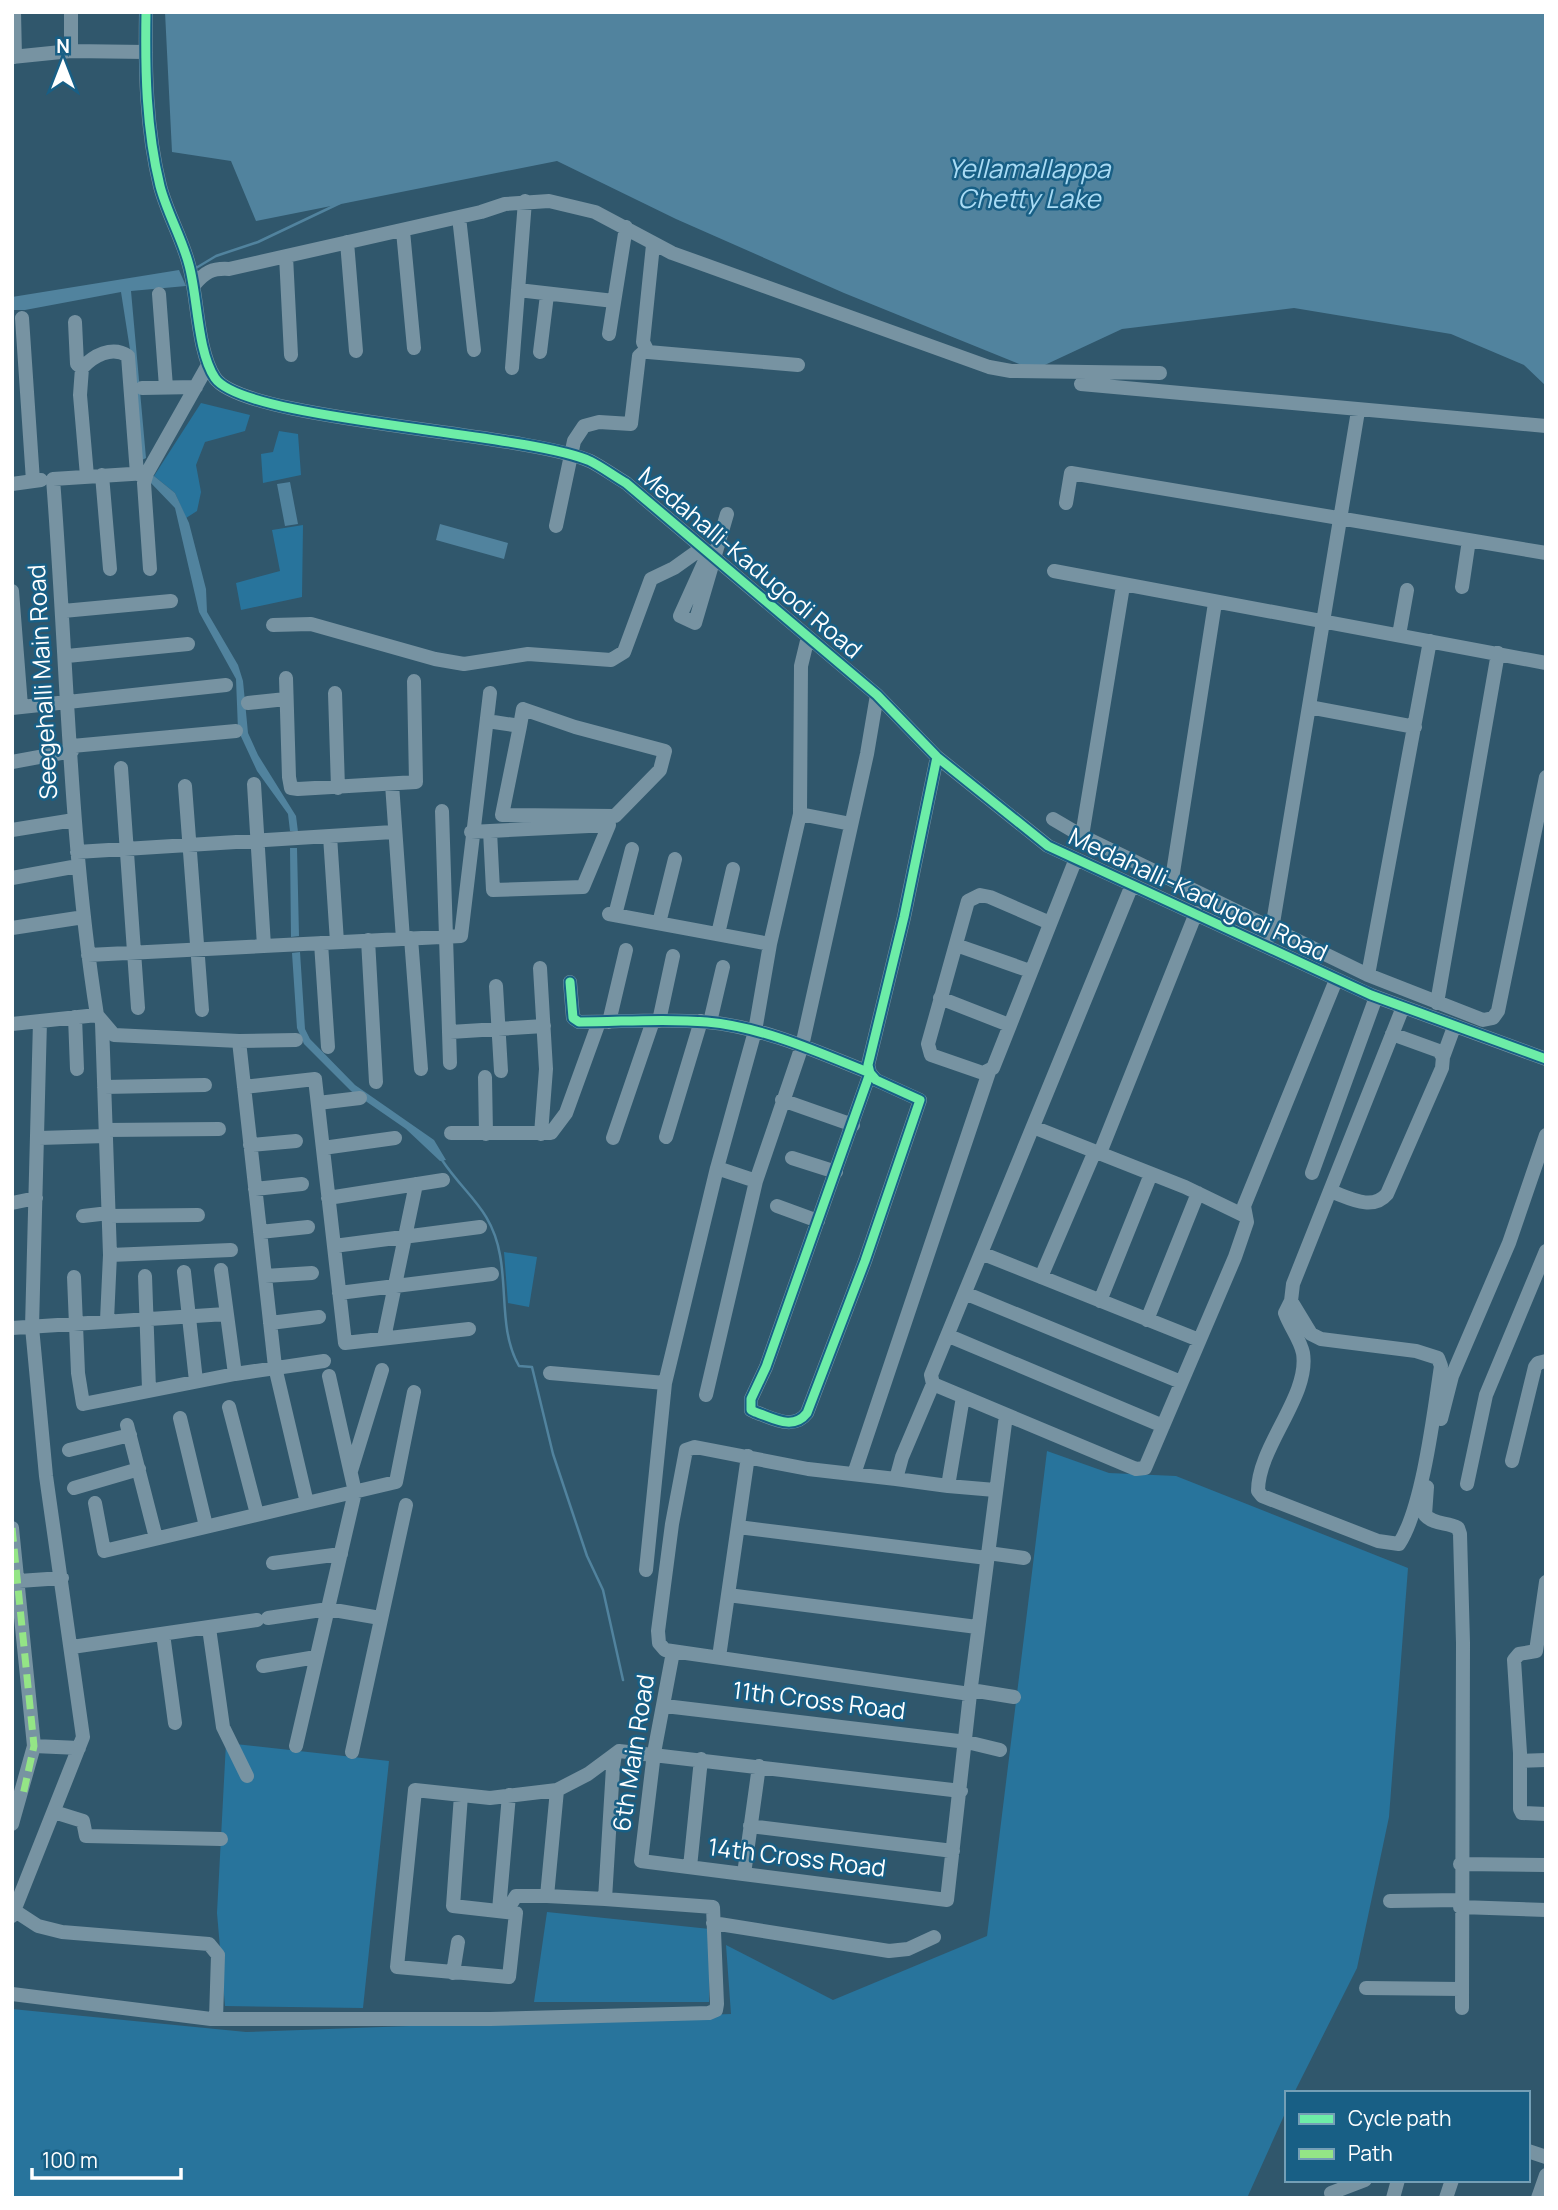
<svg xmlns="http://www.w3.org/2000/svg" width="1558" height="2210" font-family="Manrope,sans-serif">
<style>
.green{fill:#28749c}
.water{fill:#51839e}
.lines{fill:none;stroke-linecap:round;stroke-linejoin:round}
.stream{stroke:#51839e;stroke-width:2.5}
.minor{stroke:#7793a2;stroke-width:14}
.quiet{stroke:#94e586;stroke-width:7;stroke-dasharray:14 7;stroke-linecap:butt}
.cycleway-casing{stroke:#185f85;stroke-width:13}
.cycleway{stroke:#6deda7;stroke-width:9}
.labels{text-anchor:middle;stroke-width:5;stroke-linejoin:round;paint-order:stroke}
.street-label{font-size:24px;fill:#fff;stroke:#185f85}
.water-label{font-size:26px;font-style:italic;fill:#a9dbf4;stroke:#185f85}
</style>
<rect width="100%" height="100%" fill="#30576c"/>
<path class="green" d="M201,403l49,12 -5,16 -40,11 -9,23 5,27 -4,19 -11,7 -11,-25 -21,-17z
M279,431l19,3 3,41 -38,8 -2,-29 12,-2z
M303,525l-1,72 -61,13 -5,-27 44,-12 -8,-41z
M504,1252l33,5 -8,50 -21,-4z
M1047,1451l62,22 67,3 232,92 -19,249 -32,151 -63,125h-7v16l-40,89h-1235v-189l234,23 485,-18 -5,-69 107,55 154,-64z
M226,1743l163,18 -26,247 -138,-2 -8,-93z
M547,1912l163,17 -1,73h-175z"/>
<path class="water" d="M165,12h1381v374l-22,-21 -73,-31 -157,-26 -172,21 -88,41 -190,-77 -168,-74 -119,-58 -301,60 -25,-60 -59,-9z
M179,270l7,16 -55,5 15,167 -8,4 -7,-106 -10,-64 -96,18h-13v-13z
M154,476l21,17 14,30 17,66 1,23 31,53 5,16 5,52 10,22 38,61 2,16 -8,-1 -2,-17 -31,-43 -19,-41 -2,-51 -37,-67 -24,-104 -26,-27 -1,-3z
M290,482l8,42 -13,2 -8,-42z
M440,524l68,19 -4,16 -68,-19z
M297,848l2,88 -8,1 -1,-89z
M300,952l5,77 5,10 45,46 79,55 12,20 -6,1 -34,-32 -55,-38 -47,-47 -7,-16 -5,-75z"/>
<g class="lines">
<path class="stream" d="M196,268l20,-12 42,-14 82,-39
M442,1160c24,36 50,49 58,95 7,37 0,78 19,111l13,1 21,87 34,102 16,34 20,90"/>
<path class="minor" d="M14,12l1,45
M146,12c-1,58 0,117 14,174 7,27 22,52 29,79 9,33 8,86 26,113 29,43 309,54 375,83 12,6 24,15 36,22l251,212 60,62 111,89 323,149 175,64
M71,51v-39
M12,57l59,-6 75,1
M459,217l15,133
M403,231l11,117
M347,242l9,109
M653,245l-10,97 5,10 150,13
M286,256l5,99
M194,285c11,-13 18,-17 35,-16l252,-57 24,-8 44,-3 46,11 77,41 317,114 22,4 149,2
M518,290l96,11
M159,294l7,93
M22,318l11,163
M75,322l2,42 5,4 -2,27 7,81
M609,334l17,-107
M540,352l7,-57
M82,368c11,-12 30,-23 46,-12l9,118
M512,368l13,-167
M1081,384l465,42
M142,388l54,-1
M102,475l8,94
M12,484l29,-4
M1066,503l5,-30 475,80
M556,526l18,-85 10,-15 15,-4 32,2 8,-68 7,-6
M708,554l-28,62 15,7 32,-109
M150,569l-6,-86 3,-10 61,-108
M1054,571l492,92
M1462,587l7,-47
M12,591l9,115
M63,611l108,-10
M273,625l38,-1 124,35 29,5 64,-10 83,6 13,-8 27,-73 23,-11 28,-20
M1399,635l8,-45
M67,656l121,-12
M286,678l3,99 2,11 7,1 118,-7 -2,-101
M335,693l3,95
M248,703l38,-4
M1309,707l106,20
M12,708l214,-23
M487,721l33,5 3,-17 52,18 90,24 -5,19 -45,46 -113,-1 18,-89
M72,746l164,-15
M12,762l60,-11
M121,768l17,240
M254,784l10,162
M392,784l11,155
M185,786l17,224
M442,811l8,252
M800,814l51,10
M1053,819l29,17 286,139 115,45 10,-2 5,-7 48,-234
M12,830l62,-10
M471,832l19,-1 3,59 90,-3 26,-62 -119,6
M330,836l7,106
M1082,836l41,-250
M77,852l316,-20
M12,878l66,-12
M1172,879l43,-276
M1132,885l-201,490 2,9 203,85 9,-1 90,-211 12,-35 -3,-16 92,-226
M609,914l161,30
M615,915l17,-66
M659,923l16,-64
M1050,923l-60,-26 -10,-2 -12,6 -40,143 3,11 52,18 10,-5 82,-207
M12,928l72,-11
M718,934l15,-65
M1271,935l87,-524
M411,938l10,131
M368,940l8,142
M321,943l7,104
M956,945l74,26
M88,955l373,-19 29,-243
M540,968l6,101 -5,65
M1368,975l62,-334
M570,982l3,36 6,4c42,0 85,-4 128,0 56,5 111,30 163,51l6,7 44,20 -55,161 -58,152c-14,18 -34,5 -52,-1l-4,-2v-11l15,-32 104,-294 -2,-8 36,-148 33,-160
M496,986l5,85
M940,998l69,27
M1437,1003l61,-350
M97,1015l17,20 125,6 36,326 32,136 89,-21 18,-90
M75,1017l2,52
M659,1021l14,-65
M609,1022l17,-72
M710,1022l13,-55
M102,1023l8,232 -3,65
M12,1024l85,-9c-28,-177 -30,-357 -44,-536l94,-6
M450,1032l94,-6
M1392,1034l47,17 4,6
M239,1041l57,-1
M485,1077l1,57
M104,1087l101,-2
M244,1087l71,-8 30,264 124,-14
M782,1100l71,25
M318,1103l42,-5
M1033,1127l152,60 60,29
M106,1130l113,-1
M451,1133h100l15,-20 33,-91
M666,1137l35,-116
M39,1138l67,-2
M613,1138l40,-117
M250,1145l46,-4
M323,1148l72,-10
M1100,1153l96,-240
M792,1158l44,14
M717,1168l39,13
M1312,1173l64,-176
M255,1189l47,-5
M1330,1191c18,6 42,21 57,3l55,-126 1,-11 11,-30
M328,1198l115,-18
M12,1203l24,-5
M777,1206l41,15
M83,1216l26,-3
M109,1216l89,-1
M260,1232l48,-5
M334,1246l146,-19
M981,1253l218,87
M110,1255l121,-5
M221,1270l14,104
M184,1272l12,109
M145,1276l4,113
M265,1276l47,-3
M74,1277l4,96 5,31 152,-30 89,-13
M1041,1277l54,-126
M339,1293l153,-19
M967,1294l214,88
M1100,1301l51,-127
M1291,1301l-6,12c5,14 15,26 18,40 7,43 -45,93 -45,138l4,5 116,45 21,3c24,-37 35,-132 42,-178l-3,-8 -22,-7 -95,-12 -10,-5 -20,-33 2,-17 110,-277
M1147,1320l51,-127
M270,1323l49,-6
M12,1328l214,-14
M949,1336l214,90
M384,1338l32,-154
M550,1373l115,10
M933,1384l-31,73 -6,22 -88,-10 -113,-22 -9,3 -14,74 -14,107 1,12 6,7 305,44 36,-279
M706,1395l50,-214 46,-135 65,-292 10,-59
M229,1407l28,107
M180,1418l26,108
M1441,1419l11,-43 57,-133 37,-108
M127,1425l29,113
M69,1450l61,-15
M1512,1461l23,-94 3,-4 8,-2
M351,1471l31,-101
M854,1474l135,-402
M896,1479l52,7 15,-89
M1467,1484l19,-89 60,-144
M948,1486l47,4
M1427,1487l-2,28c9,10 22,7 33,13l2,6 3,109 -1,365
M74,1488l65,-19
M95,1503l9,48 203,-48
M738,1527l249,31
M12,1528l22,218 -22,78
M988,1553l36,5
M273,1563l68,-9
M646,1570l19,-187 52,-215 38,-137 15,-87 30,-130 1,-148 7,-29
M19,1581l43,-3
M1546,1582l-10,69 -17,3 -5,6 6,93v56l2,4 24,1
M728,1595l249,32
M268,1618l60,-9 52,9
M209,1628l14,99 24,49
M163,1634l12,89
M72,1647l185,-27
M673,1652l-19,101 -13,108 306,39 23,-206
M719,1657l29,-201
M263,1666l53,-9
M971,1690l43,7
M665,1706l302,36 33,8
M34,1746l45,2
M296,1746l59,-254 -26,-116
M352,1752l54,-247
M1520,1761l26,-1
M461,1795l-8,111 63,7 -7,64 -112,-10 18,-177 75,8 67,-8
M54,1812l29,9 3,15 135,3
M750,1826l203,25
M1460,1864l86,1
M690,1867l11,-108
M744,1874l15,-108
M605,1899l-58,-3 10,-106 31,-16 27,-20
M1390,1901l70,-1
M1460,1907l86,3
M499,1910l10,-115
M507,1910l9,-14h31
M15,1911l23,15 24,6 147,12 9,11 -2,64
M12,1916l71,-179 -37,-261 -14,-149 8,-306
M713,1923l176,28 19,-2 26,-12
M453,1973l5,-31
M1366,1988l95,1
M12,1994l199,25h279l219,-6 7,-3 1,-6 -4,-97 -108,-8 8,-132 2,-13 4,-3 342,40
M1528,2151l18,6
M1331,2193l34,-13
M1393,2198l5,-18
M1446,2198l6,-18
M1538,2198l8,-23"/>
<path class="quiet" d="M12,1528l22,218 -11,49"/>
<defs>
<path id="cycleway" d="M146,12c-1,58 0,117 14,174 7,27 22,52 29,79 9,33 8,86 26,113 29,43 309,54 375,83 12,6 24,15 36,22l251,212 60,62 111,89 323,149 175,64
M570,982l3,36 6,4c42,0 85,-4 128,0 56,5 111,30 163,51l6,7 44,20 -55,161 -58,152c-14,18 -34,5 -52,-1l-4,-2v-11l15,-32 104,-294 -2,-8 36,-148 33,-160"/>
</defs>
<use href="#cycleway" class="cycleway-casing"/>
<use href="#cycleway" class="cycleway"/>
</g>
<g class="labels">
<g class="street-label">
<text transform="translate(750 563) rotate(40)" y="8">Medahalli-Kadugodi Road</text>
<text transform="translate(43 682) rotate(-93)" y="8">Seegehalli Main Road</text>
<text transform="translate(1198 895) rotate(25)" y="8">Medahalli-Kadugodi Road</text>
<text transform="translate(819 1701) rotate(7)" y="8">11th Cross Road</text>
<text transform="translate(634 1753) rotate(-81)" y="8">6th Main Road</text>
<text transform="translate(797 1858) rotate(7)" y="8">14th Cross Road</text>
</g>
<g class="water-label">
<text x="1029" y="178">Yellamallappa<tspan x="1029" dy="30">Chetty Lake</tspan></text>
</g>
</g>
<rect width="1558" height="2210" fill="none" stroke="#ffffff" stroke-width="28"/>
<rect x="1285" y="2091" width="245" height="91" fill="#185f85" stroke="#749fb6" stroke-width="2"/>
<rect x="1299" y="2114" width="35" height="10" fill="#6deda7" stroke="#749fb6" stroke-width="2"/>
<text x="1348" y="2126" font-size="21" fill="#ffffff">Cycle path</text>
<rect x="1299" y="2149" width="35" height="10" fill="#94e586" stroke="#749fb6" stroke-width="2"/>
<text x="1348" y="2161" font-size="21" fill="#ffffff">Path</text>
<g transform="translate(63 63)" stroke="#185f85" stroke-width="5" paint-order="stroke">
<path d="M0-5L12 26L0 18L-12 26Z" fill="#ffffff"/>
<text y="-10" font-size="19" font-weight="bold" text-anchor="middle" fill="#ffffff">N</text>
</g>
<path d="M32 2168v10h149v-10" fill="none" stroke="#ffffff" stroke-width="3.5"/>
<text x="42" y="2168" font-size="21" fill="#ffffff" stroke="#185f85" stroke-width="5" paint-order="stroke">100 m</text>
</svg>
